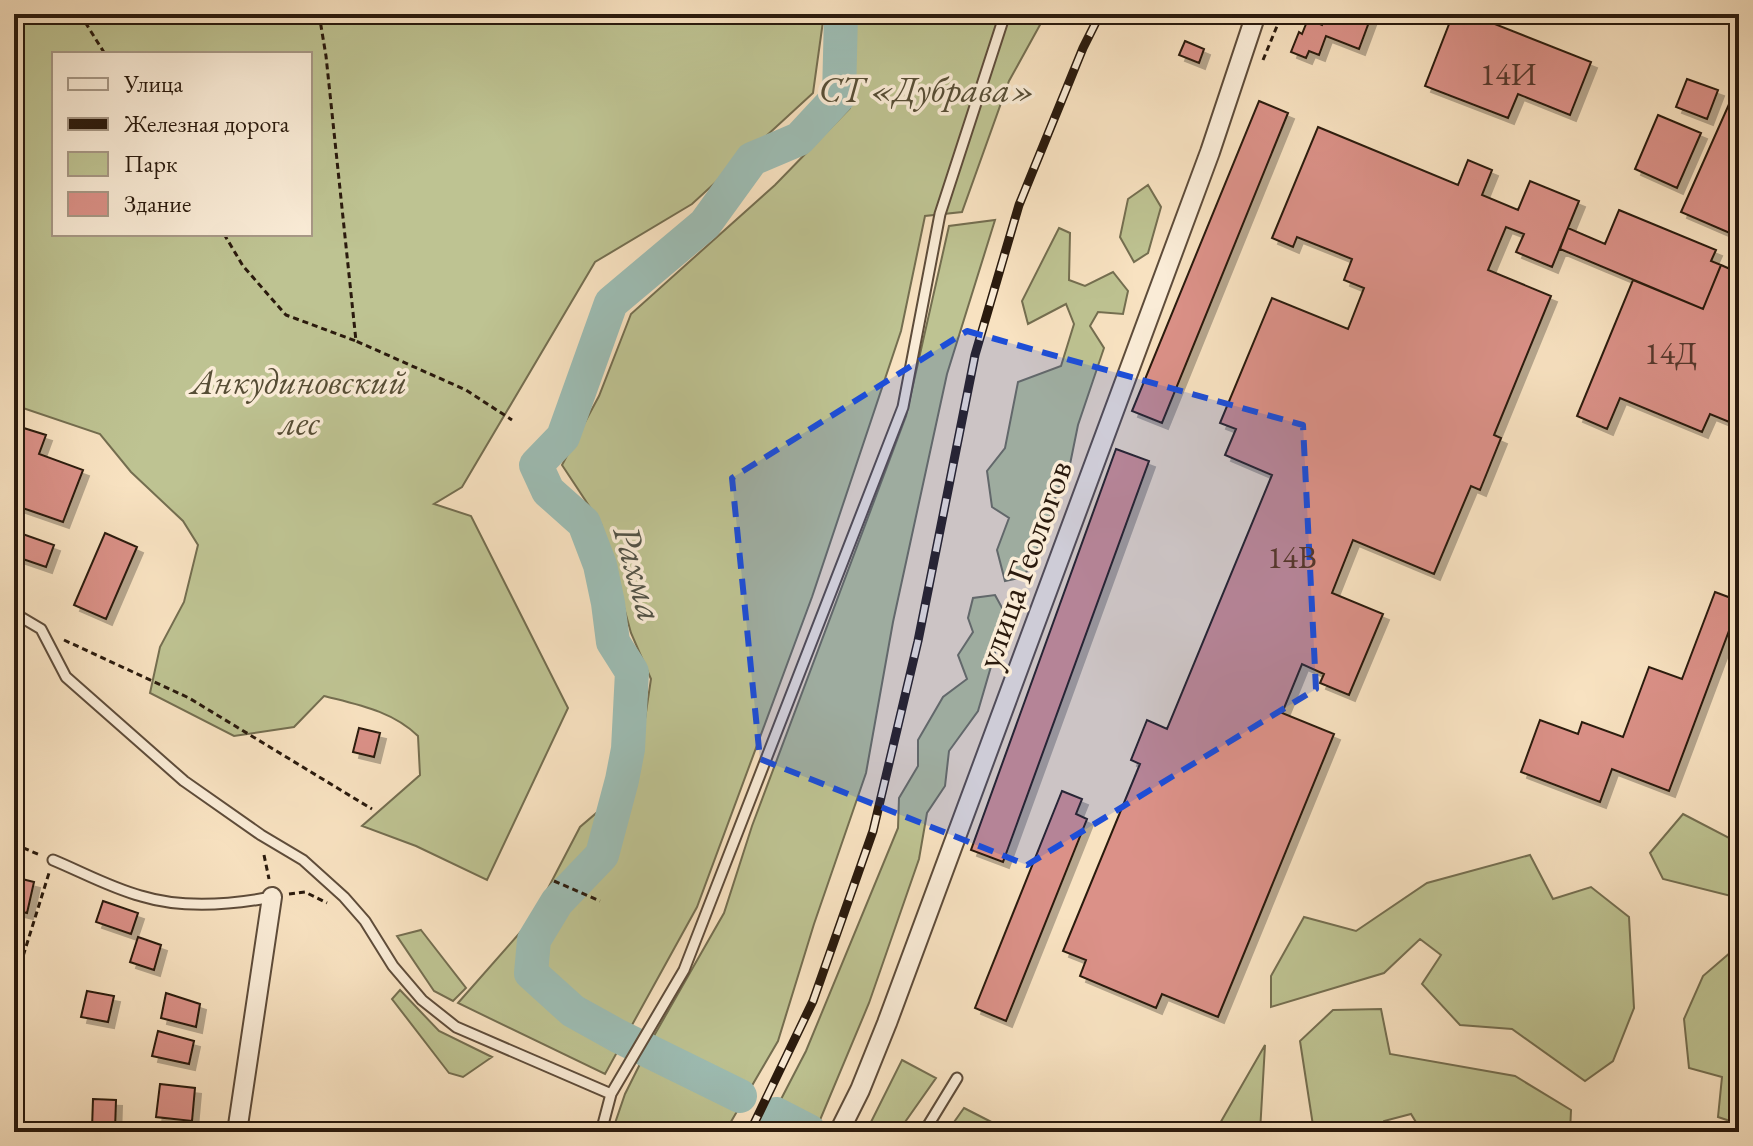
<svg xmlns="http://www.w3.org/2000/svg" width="1753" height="1146" font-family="'EB Garamond',serif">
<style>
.green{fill:#bec392;stroke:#746e50;stroke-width:2;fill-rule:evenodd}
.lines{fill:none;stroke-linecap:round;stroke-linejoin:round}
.river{stroke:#9dbdb4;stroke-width:34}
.building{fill:#db9188;stroke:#2a1a0d;stroke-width:2;filter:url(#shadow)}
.service-casing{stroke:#5e4c3a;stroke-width:13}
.minor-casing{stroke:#5e4c3a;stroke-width:22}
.path{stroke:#2a1a0d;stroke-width:3;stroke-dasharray:6 4;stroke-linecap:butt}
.service{stroke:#faecd7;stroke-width:9}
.minor{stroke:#faecd7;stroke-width:18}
.rail-casing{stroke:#2a1a0d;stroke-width:9}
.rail{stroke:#faecd7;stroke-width:6;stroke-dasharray:18;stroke-linecap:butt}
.marked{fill:#1d4ed8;fill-opacity:0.2;stroke:#1d4ed8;stroke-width:6;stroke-dasharray:16 10;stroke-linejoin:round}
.labels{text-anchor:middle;stroke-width:7;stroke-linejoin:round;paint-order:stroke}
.number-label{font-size:32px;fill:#56382c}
.park-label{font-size:36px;font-style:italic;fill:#564d35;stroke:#faecd7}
.street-label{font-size:36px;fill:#2a1a0d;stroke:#faecd7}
.water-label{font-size:38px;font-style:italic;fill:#525347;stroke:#faecd7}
</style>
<defs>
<filter id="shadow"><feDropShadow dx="6" dy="6" stdDeviation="0" flood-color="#0004"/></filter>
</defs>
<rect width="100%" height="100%" fill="#f8e2c1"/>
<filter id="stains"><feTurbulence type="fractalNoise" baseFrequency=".0025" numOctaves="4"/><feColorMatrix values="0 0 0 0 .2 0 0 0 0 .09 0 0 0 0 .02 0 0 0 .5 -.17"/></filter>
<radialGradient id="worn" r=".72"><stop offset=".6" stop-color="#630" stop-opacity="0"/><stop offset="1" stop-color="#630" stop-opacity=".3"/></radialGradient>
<path class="green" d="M14,14h810l-11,79 -121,111 -97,58 -133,225 -28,17 37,12 97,192 -81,172 -71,-34 -54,-20 58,-51 -2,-39c-26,-25 -59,-31 -94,-40l-30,31 -60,9 -84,-43 10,-46 24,-45 14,-57 -15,-24 -52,-49 -31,-38 -86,-29zM54,54h256v180h-256z
M855,14h191l-37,67 -47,131 -37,4 -24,115 -89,266 -115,310 -92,167 -147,-71 74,-84 48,-92 56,-48 15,-100 -20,-46 -30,-109 -39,-59 37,-69 32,-82 144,-129 75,-77z
M1148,185l13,22 -13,46 -14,9 -14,-25 8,-38z
M995,220l-48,154 -54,248 -27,151 -52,151 -36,117 -53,91h-113l13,-38 30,-60 69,-121 28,-87 154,-410 43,-190z
M1059,228l11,5 -1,47 16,6 28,-14 15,19 -5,23 -25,-2 -8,14 14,22 -26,77 -10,49 -10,14 -10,37 -24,52 -19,4 -8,-31 12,-32 -17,-11 -5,-36 18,-23 13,-66 43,-16 13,-42 -8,-20 -38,20 -6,-23z
M995,595l11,20 -28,96 -29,40 -4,35 -18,27 -8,46 -50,144 -54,129h-51l42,-81 92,-223 1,-30 19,-32v-26l25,-43 24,-18 -9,-24 15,-23 -5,-14 5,-20z
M1683,814l56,29v55l-76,-19 -13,-26z
M1530,855l23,44 38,-12 38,30 5,91 -21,53 -28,20 -73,-52 -52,-4 -38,-41 19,-29 -21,-16 -36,34 -113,34v-31l33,-59 52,14 71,-48z
M421,930l45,58 -13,13 -19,-10 -37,-55z
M1731,952l8,4v168l-21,-7 4,-40 -33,-9 -5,-49 19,-43z
M400,990l39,41 53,26 -29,20 -14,-4 -57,-74z
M1381,1009l9,45 125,22 56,34 -1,22h-148l-11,-18 -27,7 -3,11h-67l-14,-91 33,-31z
M1265,1045l-5,87h-45z
M902,1060l34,18 -38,54h-32z
M964,1108l47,24h-64z"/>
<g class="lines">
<path class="river" d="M740,1096l-122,-60 -45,-25 -42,-38 3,-33 23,-38 45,-47 20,-75 6,-31 4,-77 -19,-30 -5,-39 -8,-38 -16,-42 -36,-32 -12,-26 27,-28 48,-134 94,-79 47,-65 47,-20 40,-43 2,-82
M776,1114l33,17"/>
</g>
<path class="building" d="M1326,14h46l-13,35 -33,-13 -7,19 -10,-4 -3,7 -15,-6 8,-20 3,2 6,-15 14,6z
M1453,14h42l-3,9 99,39 -21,53 -52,-21 -10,24 -83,-32z
M1185,41l19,8 -5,14 -20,-8z
M1687,79l31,11 -11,29 -31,-12z
M1738,84h1v153l-58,-25z
M1259,101l29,12 -126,310 -30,-12z
M1658,115l43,18 -24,55 -42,-19z
M1318,127l140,58 10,-25 24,10 -10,25 36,15 12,-29 49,20 -27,66 -36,-15 8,-18 -18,-7 -18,43 63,26 -57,139 7,3 -21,52 -9,-4 -37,88 -81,-34 -21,53 51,21 -34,81 -29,-12 4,-9 -22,-10 -20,49 52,21 -116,283 -56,-23 -6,14 -76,-32 6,-16 -23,-9 77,-187 -9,-4 16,-40 20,9 105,-254 -47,-20 11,-26 -16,-6 52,-125 76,31 16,-41 -20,-8 8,-21 -55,-22 -4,10 -21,-9z
M1619,210l97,40 -5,11 10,4 -18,44 -143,-60 8,-21 37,16z
M1721,265l18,8v153l-29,-12 -8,18 -82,-34 -13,31 -30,-13 56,-136 70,29z
M14,425l32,10 -7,19 44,16 -20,52 -49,-17z
M1116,449l33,12 -146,401 -32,-12z
M14,531l40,14 -8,22 -32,-11z
M105,533l32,14 -31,72 -32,-14z
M1715,592l24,9v3l-70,187 -57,-22 -12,33 -79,-30 19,-52 38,14 4,-12 41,15 26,-70 33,12z
M359,728l21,5 -6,24 -21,-5z
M1062,791l20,8 -6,15 11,5 -81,202 -31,-13z
M14,877l20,5 -7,31 -13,-3z
M103,901l35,12 -7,21 -35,-12z
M138,937l23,8 -7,25 -24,-8z
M87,991l27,5 -6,26 -27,-5z
M166,993l34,11 -4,23 -35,-9z
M158,1031l36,10 -5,23 -37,-8z
M160,1084l35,4 -3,33 -36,-4z
M93,1099l23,1 -1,30 -23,-1z"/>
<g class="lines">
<defs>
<path id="service" d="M14,613l27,16 25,48 118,104 77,54 42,25 41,37 21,24 28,45 29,34 34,27 155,67
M53,860c29,12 58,28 88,36 42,13 89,9 131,1
M601,1132l10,-38 73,-124 219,-563 37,-193 65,-200
M924,1132l33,-54"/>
<path id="minor" d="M237,1132l35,-235
M839,1132l21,-42 27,-67 323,-871 46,-138"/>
</defs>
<use href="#service" class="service-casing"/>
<use href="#minor" class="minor-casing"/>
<path class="path" d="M80,14l25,40
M319,14l7,42 30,285 110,49 46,30
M1263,60l19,-46
M224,234l19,32 43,49 70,26
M64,640l125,58 183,111
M14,844l26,11
M264,855l5,24
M554,881l46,20
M289,894l16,-2 22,11
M21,995l-1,-29 29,-93"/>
<use href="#service" class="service"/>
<use href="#minor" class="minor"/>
<defs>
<path id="rail" d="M750,1132l63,-131 60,-170 45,-190 57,-286 44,-150 64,-157 17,-34"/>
</defs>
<use href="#rail" class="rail-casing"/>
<use href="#rail" class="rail"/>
</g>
<path class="marked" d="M967,331l336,94 13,264 -289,176 -267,-106 -28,-281z"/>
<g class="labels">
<g class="number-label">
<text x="1508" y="85">14И</text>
<text x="1671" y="364">14Д</text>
<text x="1292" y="568">14В</text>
</g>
<g class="park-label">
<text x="927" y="102">СТ «Дубрава»</text>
<text x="299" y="394">Анкудиновский<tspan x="299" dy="41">лес</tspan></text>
</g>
<g class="street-label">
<text transform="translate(1023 564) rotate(-70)" y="13">улица Геологов</text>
</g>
<g class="water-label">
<text transform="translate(639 573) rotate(74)" y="13">Рахма</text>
</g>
</g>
<rect width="1753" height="1146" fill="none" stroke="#f8e2c1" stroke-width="48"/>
<rect x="16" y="16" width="1721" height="1114" fill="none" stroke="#2a1a0d" stroke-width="4"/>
<rect x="24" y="24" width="1705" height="1098" fill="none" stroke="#2a1a0d" stroke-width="2"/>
<rect x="52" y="52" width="260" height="184" fill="#faecd7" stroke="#a79886" stroke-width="2"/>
<rect x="68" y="78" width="40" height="12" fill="#faecd7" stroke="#a79886" stroke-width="2"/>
<text x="124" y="92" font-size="24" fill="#2a1a0d">Улица</text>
<rect x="68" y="118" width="40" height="12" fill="#2a1a0d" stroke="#a79886" stroke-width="2"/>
<text x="124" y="132" font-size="24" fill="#2a1a0d">Железная дорога</text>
<rect x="68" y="152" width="40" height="24" fill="#bec392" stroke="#a79886" stroke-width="2"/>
<text x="124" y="172" font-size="24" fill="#2a1a0d">Парк</text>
<rect x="68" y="192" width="40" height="24" fill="#db9188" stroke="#a79886" stroke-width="2"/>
<text x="124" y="212" font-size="24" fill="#2a1a0d">Здание</text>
<rect width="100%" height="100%" filter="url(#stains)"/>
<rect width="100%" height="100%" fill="url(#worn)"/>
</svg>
